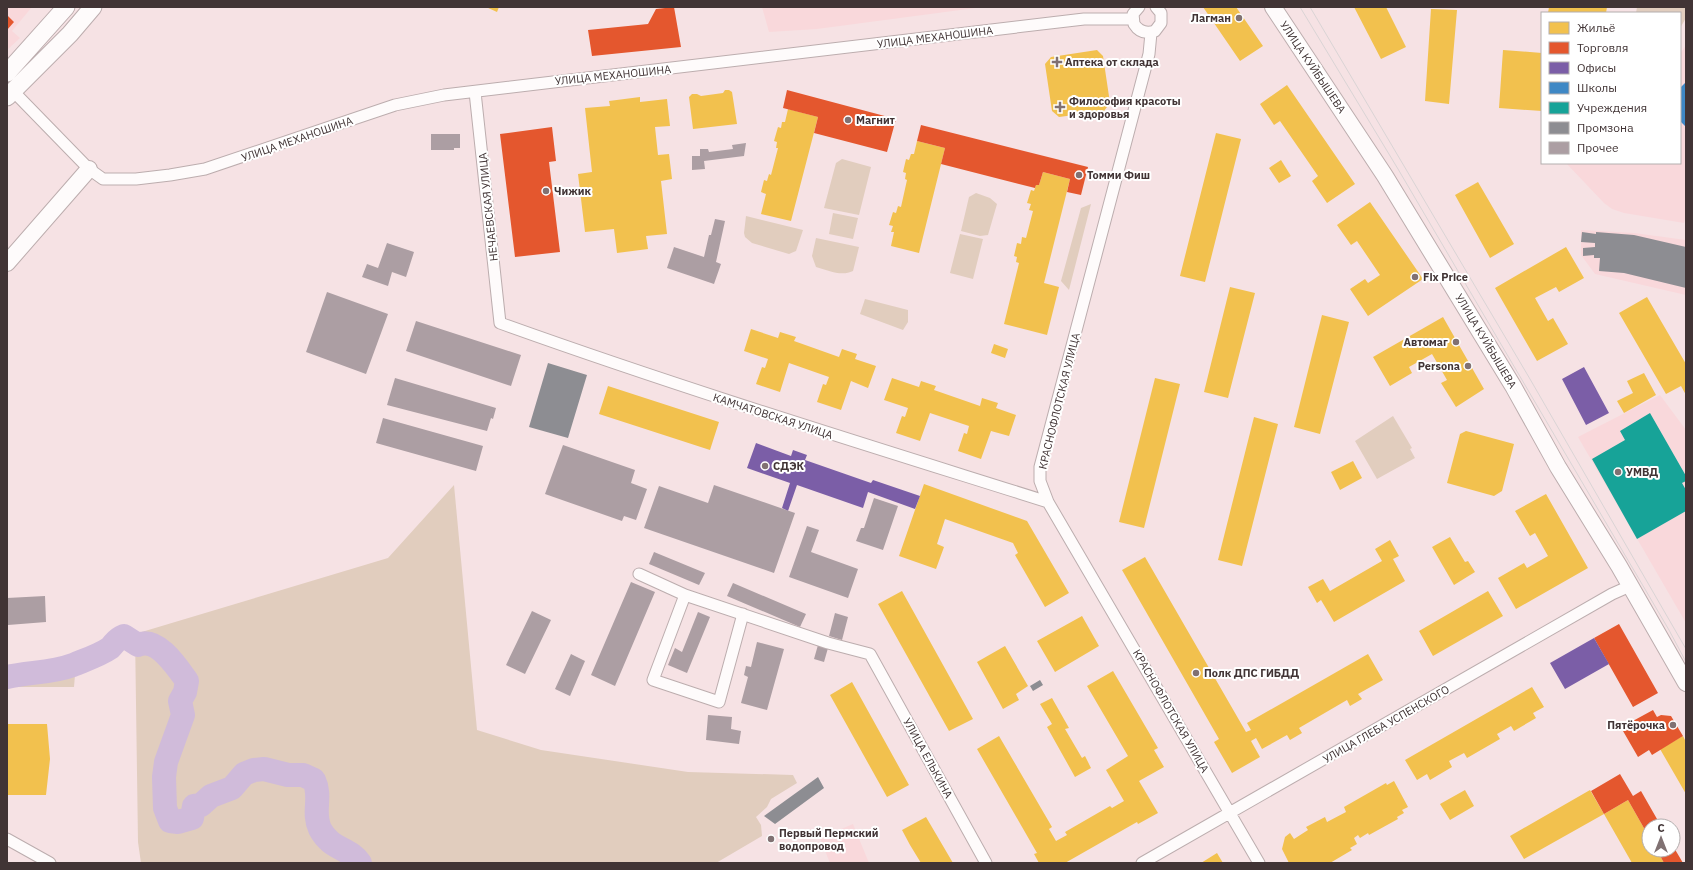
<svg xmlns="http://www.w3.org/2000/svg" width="1693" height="870" font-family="'IBM Plex Sans',sans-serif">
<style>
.built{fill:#f9d8db}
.green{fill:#e1cdbe}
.homes{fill:#f2c14e}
.shops{fill:#e4572e}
.offices{fill:#7b5ea7}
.schools{fill:#3f88c5}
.public{fill:#17a398}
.industry{fill:#8d8d92}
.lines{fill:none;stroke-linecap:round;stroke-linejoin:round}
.river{stroke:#d0bbda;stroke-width:24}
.building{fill:#ac9ea3}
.street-casing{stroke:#bcadae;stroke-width:13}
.secondary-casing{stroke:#bcadae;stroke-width:18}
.primary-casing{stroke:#bcadae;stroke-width:19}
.street{stroke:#fefbfb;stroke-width:11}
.secondary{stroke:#fefbfb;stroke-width:16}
.primary{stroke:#fefbfb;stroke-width:17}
.tram{stroke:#dad4d5;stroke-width:1}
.poi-dot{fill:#807172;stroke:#fff;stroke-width:1.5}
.labels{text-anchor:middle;stroke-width:4;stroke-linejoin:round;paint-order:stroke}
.poi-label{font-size:11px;font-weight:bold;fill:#413435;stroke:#fff;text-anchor:start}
.street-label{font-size:11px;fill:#413435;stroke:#fff}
</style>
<rect width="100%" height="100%" fill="#f6e2e4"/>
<path class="built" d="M7,7h25l-20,24 8,7 -13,12z
M762,7h221l-166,22 -48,3z
M1686,45v171l-2,7 -60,-10 -12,-4 -8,-6 -38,-40h114v-109z
M1581,230l53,3 52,7v55l-91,-21 -14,-19z
M1660,395l26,35v193l-108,-186z
M853,824l16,39h-39l-10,-25z"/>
<path class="green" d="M1637,7h49v11l-6,10v-15h-44z
M842,159l29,8 -12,48 -35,-7 12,-45z
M976,193l14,5 7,6 -9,31 -8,1 -19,-5 8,-34z
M1091,204l-22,86 -8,-9 20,-73z
M833,213l25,5 -5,21 -24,-5z
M746,216l57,14 -7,21 -7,3 -37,-11 -7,-6 -1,-4z
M960,234l23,5 -10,40 -23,-6z
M816,238l43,9 -6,24c-12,6 -25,-1 -37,-4l-4,-11z
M865,299l43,11v12l-5,8 -43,-16z
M1393,416l19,32 -2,1 5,9 -38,21 -22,-38z
M454,485l23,245 64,20 147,22 105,3 4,8 -26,16 -4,8 -11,10 5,8 1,11 -46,27h-575l-3,-21 -3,-208 253,-76z
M67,658l8,17 -1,12h-67v-22z"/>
<path class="homes" d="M486,7h13l-2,5z
M1203,7h33l27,39 -23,15z
M1354,7h32l20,40 -25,12z
M1549,7h58l-1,6h-58z
M1431,9l26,1 -8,94 -24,-3z
M1097,50l6,6 7,47 -6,8 -45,6 -7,-6 -7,-47 6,-7z
M1503,50l39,3v58l-43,-3z
M1287,85l68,99 -28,19 -15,-22 6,-5 -38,-55 -6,4 -14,-21z
M725,90h4l3,2 5,32 -44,5 -4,-32 3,-3h5l4,2 22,-3z
M640,97v5l27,-3 3,27 -15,1 3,28 11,-1 3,25 -11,2 6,53 -21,2 2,13 -31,4 -3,-24 -29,3 -7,-58 14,-2 -7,-64 25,-2 -1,-5z
M788,109l30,8 -27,104 -30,-7 5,-20 -5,-2 3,-12 3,1 2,-7 2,1 7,-27h-2l1,-6 -3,-1 4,-14 3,1 1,-6h3z
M1216,133l25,6 -36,143 -25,-6z
M917,141l28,7 -26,105 -28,-7 3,-14h-3l2,-6 -4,-1 4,-13 3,1 2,-7 3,1 6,-27 -2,-1 1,-6 -3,-1 3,-13 3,1 2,-6h3z
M1281,160l10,16 -12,7 -10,-15z
M1043,172l27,7 -26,104 15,4 -12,48 -43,-11 15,-61 -3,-1 1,-5 -3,-1 3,-13 4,1 1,-7 4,1 7,-27 -4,-1 2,-6 -4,-1 4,-13 3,1 2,-6h3z
M1478,182l36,62 -24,14 -35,-63z
M1370,202l53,77 -55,37 -18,-27 15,-10 3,4 12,-8 -23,-34 -6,4 -14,-20z
M1566,247l18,31 -25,14 -3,-5 -21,11 13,23 5,-3 15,26 -31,17 -42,-73z
M1230,287l25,6 -27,105 -24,-6z
M1647,297l39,67v31l-5,-9 -15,8 -47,-81z
M1322,315l27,7 -29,112 -26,-7z
M1443,317l41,72 -28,18 -15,-24 6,-3 -15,-26 -23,13 3,6 -22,13 -17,-29z
M751,329l27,9 2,-6 16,5 -2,4 45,16 3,-8 15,5 -2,5 21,7 -8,22 -17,-7 -10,29 -24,-8 6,-18 3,1 3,-8 -40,-14 -9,29 -24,-8 6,-17 3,1 3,-9 -24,-8z
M994,344l14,5 -3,9 -14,-5z
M1644,373l12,22 -32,18 -7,-12 16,-8 -6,-12z
M892,378l27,9 2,-6 15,5 -2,4 46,16 2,-8 16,5 -2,5 20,7 -7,21 -18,-5 -10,28 -23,-8 6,-18 3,1 2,-8 -39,-13 -10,28 -24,-8 6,-17 3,1 3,-9 -24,-8z
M1155,378l25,6 -36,144 -25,-6z
M608,386l111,36 -9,28 -111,-36z
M1254,417l24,7 -36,142 -24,-6z
M1466,431l48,13 -12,47 -8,5 -47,-13 13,-49z
M1353,461l9,17 -22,12 -9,-18z
M924,484l103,37 42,72 -24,14 -30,-52 3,-2 -5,-10 -68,-24 -8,25 7,3 -8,22 -37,-13z
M1546,494l42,74 -72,41 -18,-31 26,-15 3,5 21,-12 -13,-23 -5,3 -15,-25z
M1450,537l15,25 3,-1 7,11 -21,13 -22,-38z
M1390,540l9,16 -6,3 12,22 -71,41 -13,-22 -4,3 -9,-16 15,-8 7,12 52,-30 -7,-12z
M1145,557l101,175 5,-2 -4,-7 121,-69 15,26 -25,14 4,5 -12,7 -3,-6 -48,28 3,5 -12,7 -3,-5 -25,14 -6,-11 -5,3 9,16 -28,16 -18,-31 5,-3 -97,-169z
M902,591l71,128 -24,12 -71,-127z
M1488,591l15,25 -70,40 -14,-25z
M1082,616l17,30 -44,26 -18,-31z
M1005,646l23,40 -12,8 3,6 -16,9 -26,-47z
M1113,671l45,77 -4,2 10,17 -25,14 19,32 -20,11 -1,-2 -72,41h-26l-5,-9 3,-1 -60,-104 22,-13 53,91 -3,2 7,12 11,-6 -2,-3 45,-26 2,2 12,-7 -18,-31 22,-14 -41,-70z
M852,682l57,103 -22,12 -57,-102z
M1532,687l12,20 -11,6 3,5 -22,13 -3,-5 -14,8 3,5 -33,19 -3,-5 -15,8 3,6 -22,13 -3,-6 -10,6 -12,-20z
M1052,698l17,30 -4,1 17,29 3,-2 6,12 -16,9 -28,-50 5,-3 -12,-20z
M7,724h40l3,35 -4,36h-39z
M1683,736l3,6v52l-26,-45z
M1394,781l14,26 -6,3 2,3 -7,4 1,2 -29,16 -1,-2 -8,5 -2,-3 -4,3 3,6 -7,4 2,2 -22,13h-41l-7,-14 3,-12 5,-4 4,6 14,-9 -2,-3 19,-10 2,5 19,-10 -2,-5 42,-24 1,2z
M1465,790l9,16 -24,14 -10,-16z
M1590,790l14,24 -80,45 -14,-23z
M1628,800l21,37v13h8l7,13h-32l-28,-49z
M926,817l27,46h-32l-11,-18 -8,-15z
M1217,853l6,10h-22z"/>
<path class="shops" d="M674,7l7,40 -89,9 -4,-26 60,-6 8,-15z
M7,15l7,7 -7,8z
M787,90l109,29 -9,33 -73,-19 4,-16 -35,-9z
M921,125l167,42 -7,28 -14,-3 3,-13 -27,-7 -4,13h-3l-1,3 -94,-24 4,-16 -28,-7z
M552,127l4,34 -7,1 11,90 -45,5 -15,-123z
M1619,624l39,69 -25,14 -39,-69z
M1653,710l4,7 4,-2 10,1 12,20 -31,19 -3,-5 -11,7 -15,-26 10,-6 -2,-3z
M1620,774l13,22 8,-5 20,35h-12v11l-21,-37 -24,14 -13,-23z
M1673,846l10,17h-19l-7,-13h16z"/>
<path class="offices" d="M1584,367l25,46 -23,12 -24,-46z
M756,443l35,13 2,-6 14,5 -2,5 66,23 2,-3 47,16 -5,13 -47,-17 -5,16 -66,-23 -9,26 -6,-3 8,-25 -43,-15z
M1594,638l15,26 -44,25 -15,-26z"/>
<path class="schools" d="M1686,82v45l-6,-6v-33z"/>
<path class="public" d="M1650,413l36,63v5l-4,2 4,7v21l-49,28 -45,-80 33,-19 -5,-9z"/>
<path class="industry" d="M1582,232l14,2v-2l38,3 52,12v41l-62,-15 -25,-2 1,-13h-6v-3l-11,1v-8l12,-1v-4l-14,-1z
M548,363l39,12 -19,63 -39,-11z
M1040,680l3,5 -10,6 -3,-5z
M818,777l6,11 -49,36 -11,-8z"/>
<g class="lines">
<path class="river" d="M7,677c22,-5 45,-4 66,-12 12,-5 27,-10 37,-17 5,-5 6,-9 14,-12l14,9c19,-9 39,22 49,36l-2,11 -5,9 3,14 -17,47 -2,15 1,31 5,13 8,1 14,-4 2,-12 7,-1 10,-9 21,-8 12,-14 10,-4 10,-1 24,6h15l11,5c8,17 -2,32 6,49 11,21 29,18 40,34"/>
</g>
<path class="building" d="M431,134h29v14h-6v2h-23z
M746,143l-2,13 -40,5 1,8 -13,1v-14h8v-7h8l1,3 24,-3 -1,-4z
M715,219l10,2 -9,41 5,2 -7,20 -47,-16 7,-21 30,10 5,-22h2z
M387,243l27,9 -8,25 -14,-5 -4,14 -26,-9 5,-13 11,4z
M327,292l61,22 -22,60 -60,-22z
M416,321l105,34 -10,31 -105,-35z
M395,378l101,30 -3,11 -2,-1 -4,13 -100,-26z
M383,418l100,28 -7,25 -100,-28z
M563,445l72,25 -4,13 16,6 -11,31 -12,-4 -2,5 -77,-27z
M714,485l81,28 -21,60 -130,-45 15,-42 49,17z
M874,498l24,8 -15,44 -27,-9 5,-13h3z
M807,526l12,4 -8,22 47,17 -10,29 -59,-21z
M654,552l51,21 -6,12 -50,-21z
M631,582l24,10 -40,94 -24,-11z
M733,583l73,31 -6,13 -73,-31z
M45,596l1,26 -38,3 -1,-27z
M532,611l19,9 -26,54 -19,-9z
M698,612l12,5 -23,56 -19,-8 7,-17 7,4z
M835,613l13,4 -6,23 -13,-4z
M757,642l27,7 -17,61 -26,-7 7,-26 -4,-2 2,-9 5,1z
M818,645l10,3 -4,14 -10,-3z
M571,654l14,7 -15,35 -15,-7z
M708,715l24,2 -1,12 10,2 -2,13 -33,-4z"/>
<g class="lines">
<defs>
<path id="street" d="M1139,7l-6,7 1,10c5,8 12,10 21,7l6,-8v-10l-5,-6
M1151,33l-2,21 -109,413v14l8,21 211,361
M13,91l76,78 14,10h33l34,-4 35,-6 190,-64 49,-10 640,-76h49
M475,92l25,231c181,65 364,121 548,179
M639,574l46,21 143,48 42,11 116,209
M685,595l-32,85 66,22 24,-88
M7,839l43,24
M1142,863l470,-269 18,-8"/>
<path id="secondary" d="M1273,7l112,169 128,210 45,81 61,99 67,117
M7,263l82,-94"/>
<path id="primary" d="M7,73l59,-66
M7,97l63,-63 23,-27"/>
</defs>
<use href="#street" class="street-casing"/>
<use href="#secondary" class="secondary-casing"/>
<use href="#primary" class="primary-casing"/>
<use href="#street" class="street"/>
<use href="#secondary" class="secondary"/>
<use href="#primary" class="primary"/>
<path class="tram" d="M1300,7l98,162 271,461 17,32
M1310,7l220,372 156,270"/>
</g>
<g class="poi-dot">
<circle cx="1239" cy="18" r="4"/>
<path d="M1055 56h4v4h4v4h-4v4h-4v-4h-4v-4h4z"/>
<path d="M1058 101h4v4h4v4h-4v4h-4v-4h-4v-4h4z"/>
<circle cx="848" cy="120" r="4"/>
<circle cx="1079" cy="175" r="4"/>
<circle cx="546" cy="191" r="4"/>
<circle cx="1415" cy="277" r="4"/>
<circle cx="1456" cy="342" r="4"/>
<circle cx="1468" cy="366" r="4"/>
<circle cx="765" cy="466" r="4"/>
<circle cx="1618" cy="472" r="4"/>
<circle cx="1196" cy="673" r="4"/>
<circle cx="1673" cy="725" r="4"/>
<circle cx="771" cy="839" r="4"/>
</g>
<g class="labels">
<g class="poi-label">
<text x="1231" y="22" text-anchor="end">Лагман</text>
<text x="1065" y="66">Аптека от склада</text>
<text x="1069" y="105">Философия красоты<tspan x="1069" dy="13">и здоровья</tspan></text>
<text x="856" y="124">Магнит</text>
<text x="1087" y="179">Томми Фиш</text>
<text x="554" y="195">Чижик</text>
<text x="1423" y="281">Fix Price</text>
<text x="1448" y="346" text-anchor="end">Автомаг</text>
<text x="1460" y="370" text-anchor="end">Persona</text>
<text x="773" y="470">СДЭК</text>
<text x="1626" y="476">УМВД</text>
<text x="1204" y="677">Полк ДПС ГИБДД</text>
<text x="1665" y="729" text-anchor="end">Пятёрочка</text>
<text x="779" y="837">Первый Пермский<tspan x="779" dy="13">водопровод</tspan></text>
</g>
<g class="street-label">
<text transform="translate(935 37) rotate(-7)" y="4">УЛИЦА МЕХАНОШИНА</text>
<text transform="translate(1313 67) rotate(56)" y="4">УЛИЦА КУЙБЫШЕВА</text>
<text transform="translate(613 75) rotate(-6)" y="4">УЛИЦА МЕХАНОШИНА</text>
<text transform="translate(297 139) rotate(-19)" y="4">УЛИЦА МЕХАНОШИНА</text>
<text transform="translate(488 207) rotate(-96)" y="4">НЕЧАЕВСКАЯ УЛИЦА</text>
<text transform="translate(1486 341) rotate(59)" y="4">УЛИЦА КУЙБЫШЕВА</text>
<text transform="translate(1059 401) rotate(-76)" y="4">КРАСНОФЛОТСКАЯ УЛИЦА</text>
<text transform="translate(773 416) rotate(18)" y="4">КАМЧАТОВСКАЯ УЛИЦА</text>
<text transform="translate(1171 711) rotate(60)" y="4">КРАСНОФЛОТСКАЯ УЛИЦА</text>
<text transform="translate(1386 724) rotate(-30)" y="4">УЛИЦА ГЛЕБА УСПЕНСКОГО</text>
<text transform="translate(928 758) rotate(61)" y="4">УЛИЦА ЕЛЬКИНА</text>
</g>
</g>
<rect width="1693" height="870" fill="none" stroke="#413435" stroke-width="16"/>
<rect x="1541" y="12" width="140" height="152" fill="#ffffff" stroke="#b3aeae"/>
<rect x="1549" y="22" width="20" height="12" fill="#f2c14e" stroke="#b3aeae"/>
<text x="1577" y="32" font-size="12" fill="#413435">Жильё</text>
<rect x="1549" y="42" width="20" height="12" fill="#e4572e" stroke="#b3aeae"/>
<text x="1577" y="52" font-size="12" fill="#413435">Торговля</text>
<rect x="1549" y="62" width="20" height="12" fill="#7b5ea7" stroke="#b3aeae"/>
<text x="1577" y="72" font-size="12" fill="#413435">Офисы</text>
<rect x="1549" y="82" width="20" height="12" fill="#3f88c5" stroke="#b3aeae"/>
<text x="1577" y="92" font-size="12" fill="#413435">Школы</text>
<rect x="1549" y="102" width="20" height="12" fill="#17a398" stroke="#b3aeae"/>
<text x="1577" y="112" font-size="12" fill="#413435">Учреждения</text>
<rect x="1549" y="122" width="20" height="12" fill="#8d8d92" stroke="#b3aeae"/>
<text x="1577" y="132" font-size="12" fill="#413435">Промзона</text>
<rect x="1549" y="142" width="20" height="12" fill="#ac9ea3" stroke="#b3aeae"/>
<text x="1577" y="152" font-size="12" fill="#413435">Прочее</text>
<g transform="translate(1661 838)"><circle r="19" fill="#ffffff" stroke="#b3aeae"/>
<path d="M0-3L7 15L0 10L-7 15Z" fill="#807172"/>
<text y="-6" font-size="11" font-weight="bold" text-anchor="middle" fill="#413435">С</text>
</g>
</svg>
